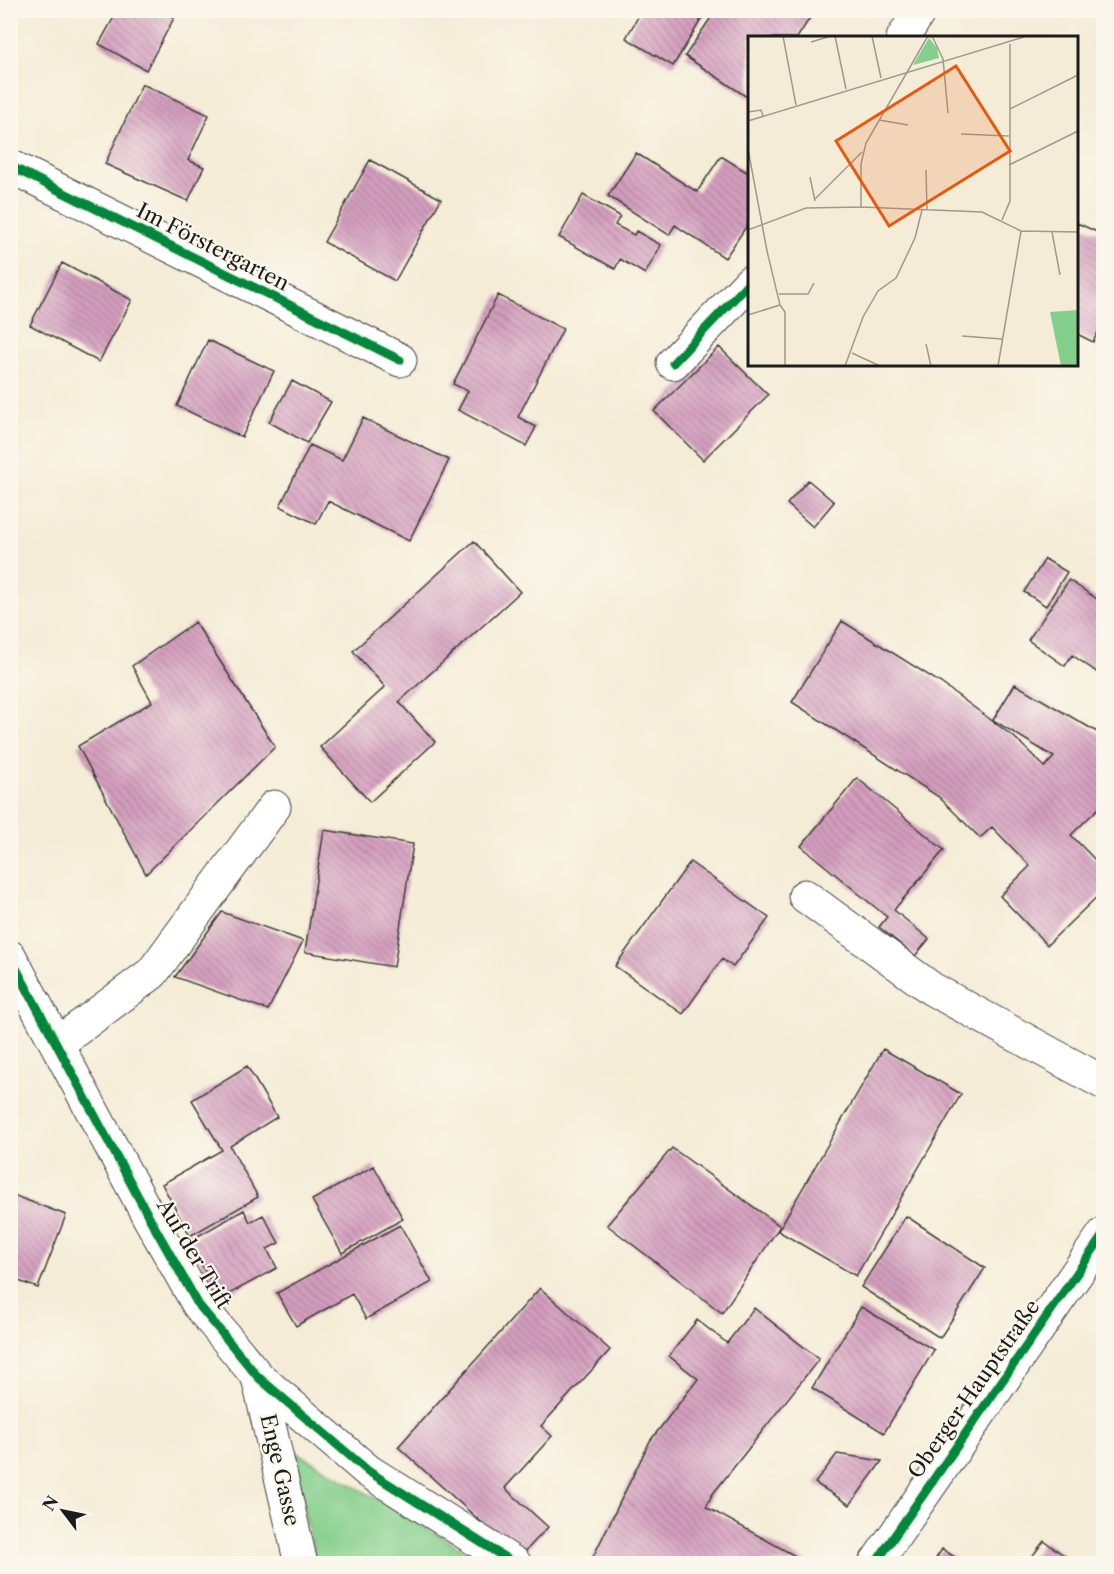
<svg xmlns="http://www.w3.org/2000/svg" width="1114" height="1574" font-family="'Libre Caslon Text',serif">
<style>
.park{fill:#85cf8c;stroke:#507654;stroke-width:1.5}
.building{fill:url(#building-back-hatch)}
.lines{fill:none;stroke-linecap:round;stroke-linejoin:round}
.minor-casing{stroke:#3c3b38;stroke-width:35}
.minor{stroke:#fff;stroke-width:33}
.cycleway-casing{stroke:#fbf7ec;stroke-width:13}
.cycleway{stroke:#00873e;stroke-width:9}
.labels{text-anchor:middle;stroke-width:4.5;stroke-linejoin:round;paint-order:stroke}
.street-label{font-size:21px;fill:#1c1c1c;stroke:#fbf7ec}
.inset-road{fill:none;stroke:#9e998c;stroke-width:1.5}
.view{fill:#e8590c;fill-opacity:0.15;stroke:#e8590c;stroke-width:3}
.inset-edge{fill:none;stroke:#1c1c1c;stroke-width:3}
</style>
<defs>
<pattern id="building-back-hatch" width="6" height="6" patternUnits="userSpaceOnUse" patternTransform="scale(1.5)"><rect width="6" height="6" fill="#d49ebe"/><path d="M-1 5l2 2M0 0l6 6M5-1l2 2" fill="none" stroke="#ab809a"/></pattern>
</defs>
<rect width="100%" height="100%" fill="#fbf7ec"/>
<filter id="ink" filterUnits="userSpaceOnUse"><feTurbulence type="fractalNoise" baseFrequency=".0167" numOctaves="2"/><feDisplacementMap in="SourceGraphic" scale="12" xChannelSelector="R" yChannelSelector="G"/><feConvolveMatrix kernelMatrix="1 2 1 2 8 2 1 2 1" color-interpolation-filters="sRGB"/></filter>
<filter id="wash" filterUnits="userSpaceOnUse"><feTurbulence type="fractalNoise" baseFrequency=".008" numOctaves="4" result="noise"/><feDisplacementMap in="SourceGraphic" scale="24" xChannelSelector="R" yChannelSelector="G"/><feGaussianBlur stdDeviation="1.35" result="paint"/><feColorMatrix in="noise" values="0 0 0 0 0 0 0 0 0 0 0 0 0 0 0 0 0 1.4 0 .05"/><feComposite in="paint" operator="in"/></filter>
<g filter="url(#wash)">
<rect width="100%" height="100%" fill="#f4ecd6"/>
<path class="park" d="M289,1448l192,112 -2,3h-163z"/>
<g id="blocks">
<path class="building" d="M118,10h43l13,8 -28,52 -47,-26z
M642,10h65l-34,56 -47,-28z
M716,10h99l-18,28h-47v61l-65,-43z
M142,84l67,31 -21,45 16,7 -16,34 -83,-37z
M636,153l61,39 24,-36 29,18v47l-25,37 -50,-33 -6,10 -61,-39z
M370,160l71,39 -46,82 -71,-39z
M583,195l37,21 -5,9 19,10 2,-4 25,14 -16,29 -25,-15 -5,10 -56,-32z
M1077,223l27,12v85l-11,22 -16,-8z
M62,263l70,37 -33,62 -69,-37z
M498,295l65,34 -45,88 18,10 -10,19 -68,-36 10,-19 -15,-7z
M208,340l66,31 -32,66 -65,-31z
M719,347l49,48 -65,65 -49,-49z
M292,381l39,21 -24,41 -38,-21z
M363,418l86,42 -40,81 -81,-40 -12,23 -36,-18 30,-61 32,15z
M808,480l26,22 -21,25 -26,-23z
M474,541l46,51 -121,110 36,40 -65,60 -50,-55 65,-60 -32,-36z
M1045,559l22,13 -21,34 -22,-14z
M1069,580l35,24v73l-32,-22 -7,11 -37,-26z
M842,621l99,62 73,54 31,30 9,-10 -61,-37 22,-36 89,52v67l-33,32 33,34v21l-57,55 -47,-49 30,-30 -38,-39 -12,11 -41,-41 -147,-95z
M195,622l80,125 -129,127 -68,-128 74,-44 -20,-36z
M857,778l87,72 -50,60 35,29 -14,17 -36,-29 8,-10 -86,-71z
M324,830l89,14 -19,123 -89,-15z
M690,862l79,56 -36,49 -11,-8 -39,55 -68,-48z
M222,912l81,29 -35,69 -93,-33z
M883,1049l78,45 -105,182 -78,-45z
M247,1066l30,51 -47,29 28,51 -68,39 -28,-52 60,-34 -30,-50z
M672,1148l108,78 -58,87 -115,-88z
M374,1166l29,53 -61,34 -30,-53z
M10,1194l56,21 -28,73 -28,-10z
M244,1210l6,12 13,-7 16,28 -12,6 10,19 -57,31 -31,-58z
M906,1216l79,52 -45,70 -79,-51z
M400,1225l32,57 -66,37 -14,-25 -56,32 -19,-33z
M540,1288l70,62 -69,76 11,10 -47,52 43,39 -28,30 -122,-110z
M861,1307l73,43 -50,83 -72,-45z
M754,1308l65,51 -107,136 -6,12 102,56h-218l60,-122 48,-62 -29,-23 28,-36 30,23z
M837,1454l45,7 -32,44 -35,-22z
M1044,1541l31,22h-48z
M942,1549l22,14h-31z"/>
</g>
</g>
<g filter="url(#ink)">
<use href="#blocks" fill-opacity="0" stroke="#3c3b38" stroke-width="1.5"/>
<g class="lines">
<defs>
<path id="minor" d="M903,38l17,-28
M10,166l390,194
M673,363l77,-81
M805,896l127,93 172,94
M10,957l140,262 48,85 60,73 110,94 147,93
M57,1044l95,-71 122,-166
M258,1377l43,187
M875,1564l229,-330"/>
</defs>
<use href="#minor" class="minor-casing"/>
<use href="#minor" class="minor"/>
<defs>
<path id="cycleway" d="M10,166l390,194
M673,363l77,-81
M10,957l140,262 48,85 60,73 110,94 147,93
M875,1564l229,-330"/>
</defs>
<use href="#cycleway" class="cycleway-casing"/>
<use href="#cycleway" class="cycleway"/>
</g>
</g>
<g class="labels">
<g class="street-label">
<text transform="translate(213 247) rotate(27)" y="7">Im Förstergarten</text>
<text transform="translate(194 1254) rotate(59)" y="7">Auf der Trift</text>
<text transform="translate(974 1389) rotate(-55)" y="7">Oberger Hauptstraße</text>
<text transform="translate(280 1470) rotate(77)" y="7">Enge Gasse</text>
</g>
</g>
<g transform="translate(748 36)">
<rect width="330" height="330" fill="#f4ecd6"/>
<path d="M181,2l8,10 2,10 -26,7z" fill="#85cf8c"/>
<path d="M330,274v56h-17l-11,-54z" fill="#85cf8c"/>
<path class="inset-road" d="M35,0l13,69M87,0l11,53M124,0l9,42M184,0l11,23 5,54M63,6l20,-6M262,73l68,-34M0,76l13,-2 2,6M131,84l29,5M0,85l279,-85M213,98l48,2M0,113l19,102 13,54 5,7v54M261,129l69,-34M178,134l1,40M62,141l5,24M67,163l47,-47M113,171v-43l5,-21 62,-107M254,184l8,-19v-157M0,194l58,-22 55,-1 121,5 39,19 57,1M304,196l8,43M31,258h29l6,-11M0,279l32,-10M214,300l40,3M178,308l5,22M104,317l28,13M97,330l18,-49 15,-26 18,-13 19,-40 7,-28M250,330l23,-135"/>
<path class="view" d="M208,30l54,85 -121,75 -53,-85z"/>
<rect width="330" height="330" class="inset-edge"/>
</g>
<rect width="1114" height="1574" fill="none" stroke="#fbf7ec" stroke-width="36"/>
<g transform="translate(63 1511) rotate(302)" stroke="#fbf7ec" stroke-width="4.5" paint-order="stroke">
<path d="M0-4.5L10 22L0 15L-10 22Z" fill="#1c1c1c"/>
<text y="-9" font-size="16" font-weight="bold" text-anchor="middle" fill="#1c1c1c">N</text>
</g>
</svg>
